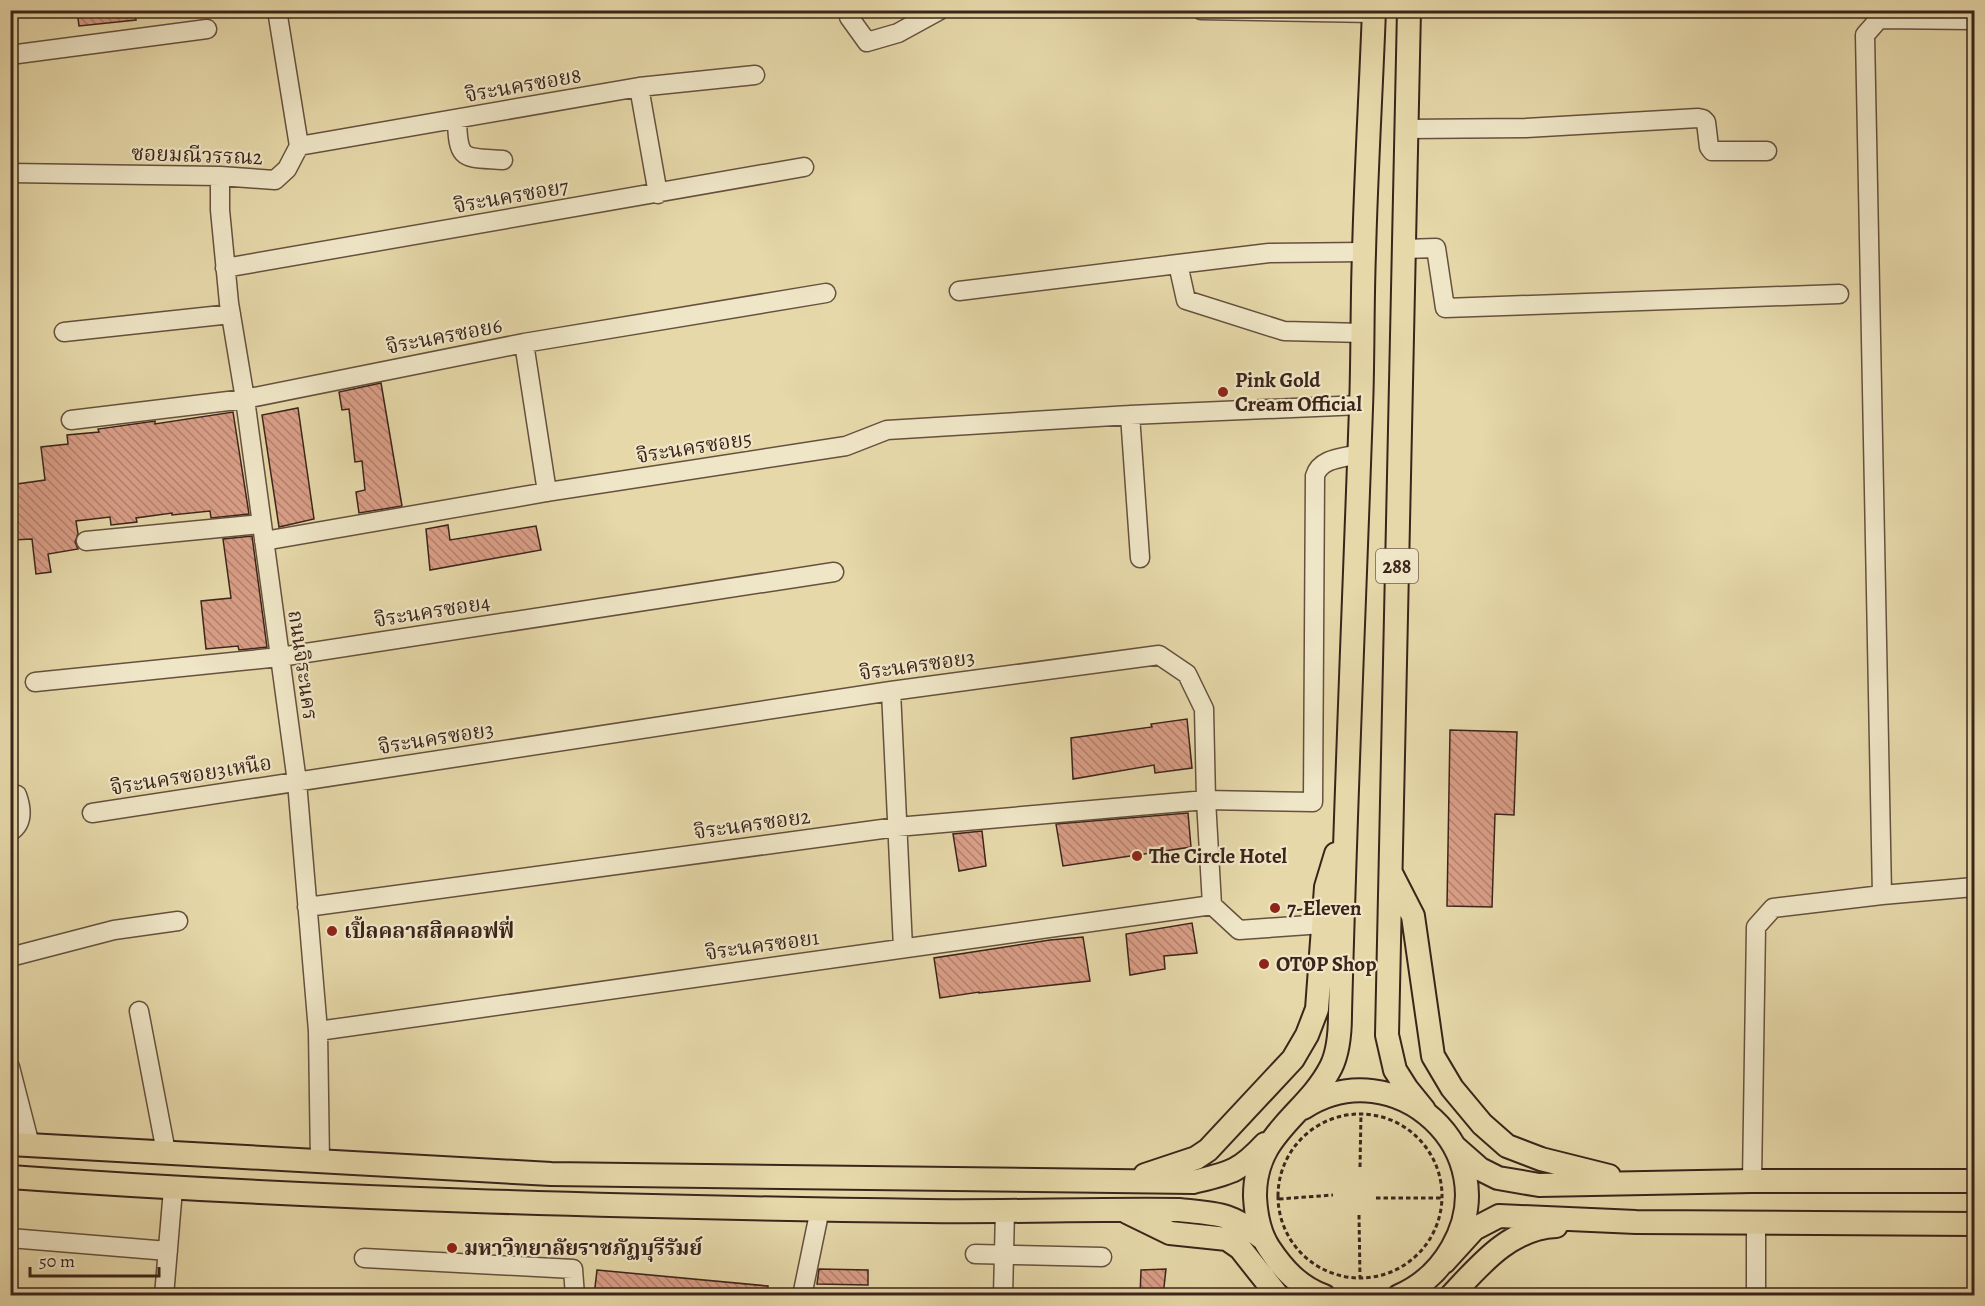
<svg xmlns="http://www.w3.org/2000/svg" width="1985" height="1306" font-family="Alegreya,'Noto Serif Thai',serif">
<style>
.building{fill:url(#building-back-hatch);stroke:#3c241b;stroke-width:1.5}
.lines{fill:none;stroke-linecap:round;stroke-linejoin:round}
.minor-casing{stroke:#66513e;stroke-width:21}
.major-casing{stroke:#3c241b;stroke-width:26}
.path{stroke:#3c241b;stroke-width:3;stroke-dasharray:4.5 3;stroke-linecap:butt}
.minor{stroke:#efe6c7;stroke-width:18}
.major{stroke:#e6d8a9;stroke-width:22}
.poi-dot{fill:#8f2418;stroke:#efe6c7;stroke-width:2}
.labels{text-anchor:middle;stroke-width:4.5;stroke-linejoin:round;paint-order:stroke}
.shield{fill:#efe6c7;stroke:#725e4f;stroke-width:1.5}
.shield-label{font-size:20px;font-weight:bold;fill:#3c241b}
.street-label{font-size:21px;fill:#3c241b;stroke:#efe6c7}
.poi-label{font-size:21px;font-weight:bold;fill:#3c241b;stroke:#efe6c7;text-anchor:start}
</style>
<defs>
<pattern id="building-back-hatch" width="6" height="6" patternUnits="userSpaceOnUse" patternTransform="scale(1.5)"><rect width="6" height="6" fill="#da9e87"/><path d="M-1 5l2 2M0 0l6 6M5-1l2 2" fill="none" stroke="#b2816e"/></pattern>
</defs>
<rect width="100%" height="100%" fill="#e6d8a9"/>
<filter id="stains"><feTurbulence type="fractalNoise" baseFrequency=".00333" numOctaves="4"/><feColorMatrix values="0 0 0 0 .2 0 0 0 0 .09 0 0 0 0 .02 0 0 0 .5 -.17"/></filter>
<radialGradient id="worn" r=".72"><stop offset=".6" stop-color="#630" stop-opacity="0"/><stop offset="1" stop-color="#630" stop-opacity=".3"/></radialGradient>
<path class="building" d="M77,10h58l1,10 -57,6z
M381,383l21,123 -43,7 -3,-21 9,-2 -3,-29 -7,1 -6,-53 -7,1 -3,-18z
M298,408l16,111 -35,8 -17,-112z
M233,412l16,102 -38,4 -1,-7 -38,4v-2l-36,5 1,4 -26,3 -1,-8 -34,4 2,13 -3,8 3,7 -30,5 3,18 -15,2 -4,-35 -20,1 -2,-55 35,-5 -4,-33 27,-3 -1,-9 32,-3 -1,-3 57,-8v3z
M448,525l2,15 86,-14 5,24 -111,20 -4,-41z
M252,536l15,111 -28,3 -1,-4 -32,3 -5,-48 30,-3 -8,-59z
M1187,719l5,49 -37,5 -1,-8 -81,14 -2,-41 81,-11 -1,-3z
M1450,730l67,2 -3,83 -19,-1 -3,93 -45,-1z
M1188,813l3,34 -128,19 -7,-42z
M982,831l4,35 -27,5 -6,-37z
M1192,923l5,30 -33,3 1,13 -35,6 -4,-41z
M1083,937l7,44 -111,12v-1l-39,6 -6,-40 116,-18z
M819,1269l49,1v15l-51,-1z
M1166,1269l-3,27h-23l1,-26z
M597,1270l171,16 -1,10h-173z"/>
<g class="lines">
<defs>
<path id="minor" d="M849,10v7l18,25 31,-9 42,-23
M1201,10l173,3
M10,55l197,-26
M639,87l19,107
M457,119c1,43 6,38 46,41
M1406,129l120,-1 172,-10 5,1 3,3 3,25 3,4h55
M299,146l340,-59 116,-12
M10,173l210,3 55,4 12,-11 12,-23 -22,-136
M220,176v34l9,93 16,96 52,383 21,249 2,131
M1404,249l32,-1 9,60 394,-14
M225,268l579,-101
M959,291l219,-27
M64,332l167,-18
M1363,333l-79,-2 -98,-31 -8,-36 91,-11 95,-1
M524,343l23,149
M71,420l174,-21 279,-56 302,-50
M86,541l175,-17
M264,541l283,-49 299,-46 41,-16 243,-15
M1140,558l-10,-143 231,-10
M35,682l245,-25 554,-85
M891,691l12,257
M92,813l799,-122 268,-36 28,19 17,35 2,91 6,105 27,25 84,-6
M10,832c14,-9 12,-23 7,-37
M1882,895l-17,-860 14,-16 95,1
M307,907l590,-80 309,-27 107,2 2,-326c5,-18 28,-18 44,-22
M10,957l104,-27 64,-9
M139,1011l27,141
M318,1031l894,-126
M10,1067l20,78
M1752,1181l4,-254 17,-19 109,-13 92,-8
M10,1238l158,13
M975,1254l127,3
M364,1258l209,11 2,27
M164,1296l9,-107
M802,1296l18,-87
M1003,1296l2,-86
M1756,1296v-72"/>
<path id="major" d="M1409,10l-22,1025 8,35 12,19 17,21
M1392,875l21,41 20,140 19,32 30,36 25,22 34,13 68,17
M1303,1108c92,-60 205,44 149,140 -12,21 -30,38 -53,48
M10,1144l541,30 642,8c37,-9 46,-10 72,-38
M1455,1147l25,22 18,9 41,7 213,-4h222
M1145,1175l51,-17 12,-8 85,-91 14,-24 10,-26 9,-122 10,-33
M10,1177c306,22 611,30 917,34 84,1 168,-2 252,-1 39,4 52,3 83,28
M1127,1212l43,21 57,6 13,9 38,48
M1444,1262l30,-33 25,-13 137,6 338,2
M1324,1296c-25,-9 -41,-27 -55,-48 -10,-15 -13,-32 -14,-51 -1,-64 51,-81 76,-130 7,-14 9,-37 9,-53 5,-202 14,-404 21,-606 2,-52 1,-103 3,-155 2,-81 7,-162 10,-243
M1451,1296c29,-31 59,-68 105,-70"/>
</defs>
<use href="#minor" class="minor-casing"/>
<use href="#major" class="major-casing"/>
<path class="path" d="M1278 1196a82 82 0 1 1 164 0a82 82 0 1 1-164 0Z
M1360,1167l1,-54
M1376,1198h66
M1279,1199l54,-4
M1359,1215l1,63"/>
<use href="#minor" class="minor"/>
<use href="#major" class="major"/>
</g>
<g class="poi-dot">
<circle cx="1223" cy="392" r="6"/>
<circle cx="1137" cy="856" r="6"/>
<circle cx="1275" cy="908" r="6"/>
<circle cx="332" cy="931" r="6"/>
<circle cx="1264" cy="964" r="6"/>
<circle cx="452" cy="1248" r="6"/>
</g>
<g class="labels">
<rect class="shield" x="1376" y="549" width="42" height="34" rx="4.5"/>
<g class="shield-label">
<text x="1397" y="573">288</text>
</g>
<g class="street-label">
<text transform="translate(523 85) rotate(-10)" y="7">จิระนครซอย8</text>
<text transform="translate(197 155) rotate(2)" y="7">ซอยมณีวรรณ2</text>
<text transform="translate(511 196) rotate(-10)" y="7">จิระนครซอย7</text>
<text transform="translate(444 336) rotate(-11)" y="7">จิระนครซอย6</text>
<text transform="translate(694 447) rotate(-9)" y="7">จิระนครซอย5</text>
<text transform="translate(432 611) rotate(-9)" y="7">จิระนครซอย4</text>
<text transform="translate(303 665) rotate(82)" y="7">ถนนจิระนคร</text>
<text transform="translate(917 665) rotate(-8)" y="7">จิระนครซอย3</text>
<text transform="translate(436 738) rotate(-9)" y="7">จิระนครซอย3</text>
<text transform="translate(191 775) rotate(-9)" y="7">จิระนครซอย3เหนือ</text>
<text transform="translate(752 824) rotate(-8)" y="7">จิระนครซอย2</text>
<text transform="translate(762 945) rotate(-8)" y="7">จิระนครซอย1</text>
</g>
<g class="poi-label">
<text x="1235" y="387">Pink Gold<tspan x="1235" dy="24">Cream Official</tspan></text>
<text x="1149" y="863">The Circle Hotel</text>
<text x="1287" y="915">7-Eleven</text>
<text x="344" y="938">เปิ้ลคลาสสิคคอฟฟี่</text>
<text x="1276" y="971">OTOP Shop</text>
<text x="464" y="1255">มหาวิทยาลัยราชภัฏบุรีรัมย์</text>
</g>
</g>
<rect width="1985" height="1306" fill="none" stroke="#e6d8a9" stroke-width="36"/>
<rect x="12" y="12" width="1961" height="1282" fill="none" stroke="#3c241b" stroke-width="3"/>
<rect x="18" y="18" width="1949" height="1270" fill="none" stroke="#3c241b" stroke-width="1.5"/>
<path d="M30 1267v9h129v-9" fill="none" stroke="#3c241b" stroke-width="3"/>
<text x="39" y="1267" font-size="18" fill="#3c241b" stroke="#efe6c7" stroke-width="4.5" paint-order="stroke">50 m</text>
<rect width="100%" height="100%" filter="url(#stains)"/>
<rect width="100%" height="100%" fill="url(#worn)"/>
</svg>
